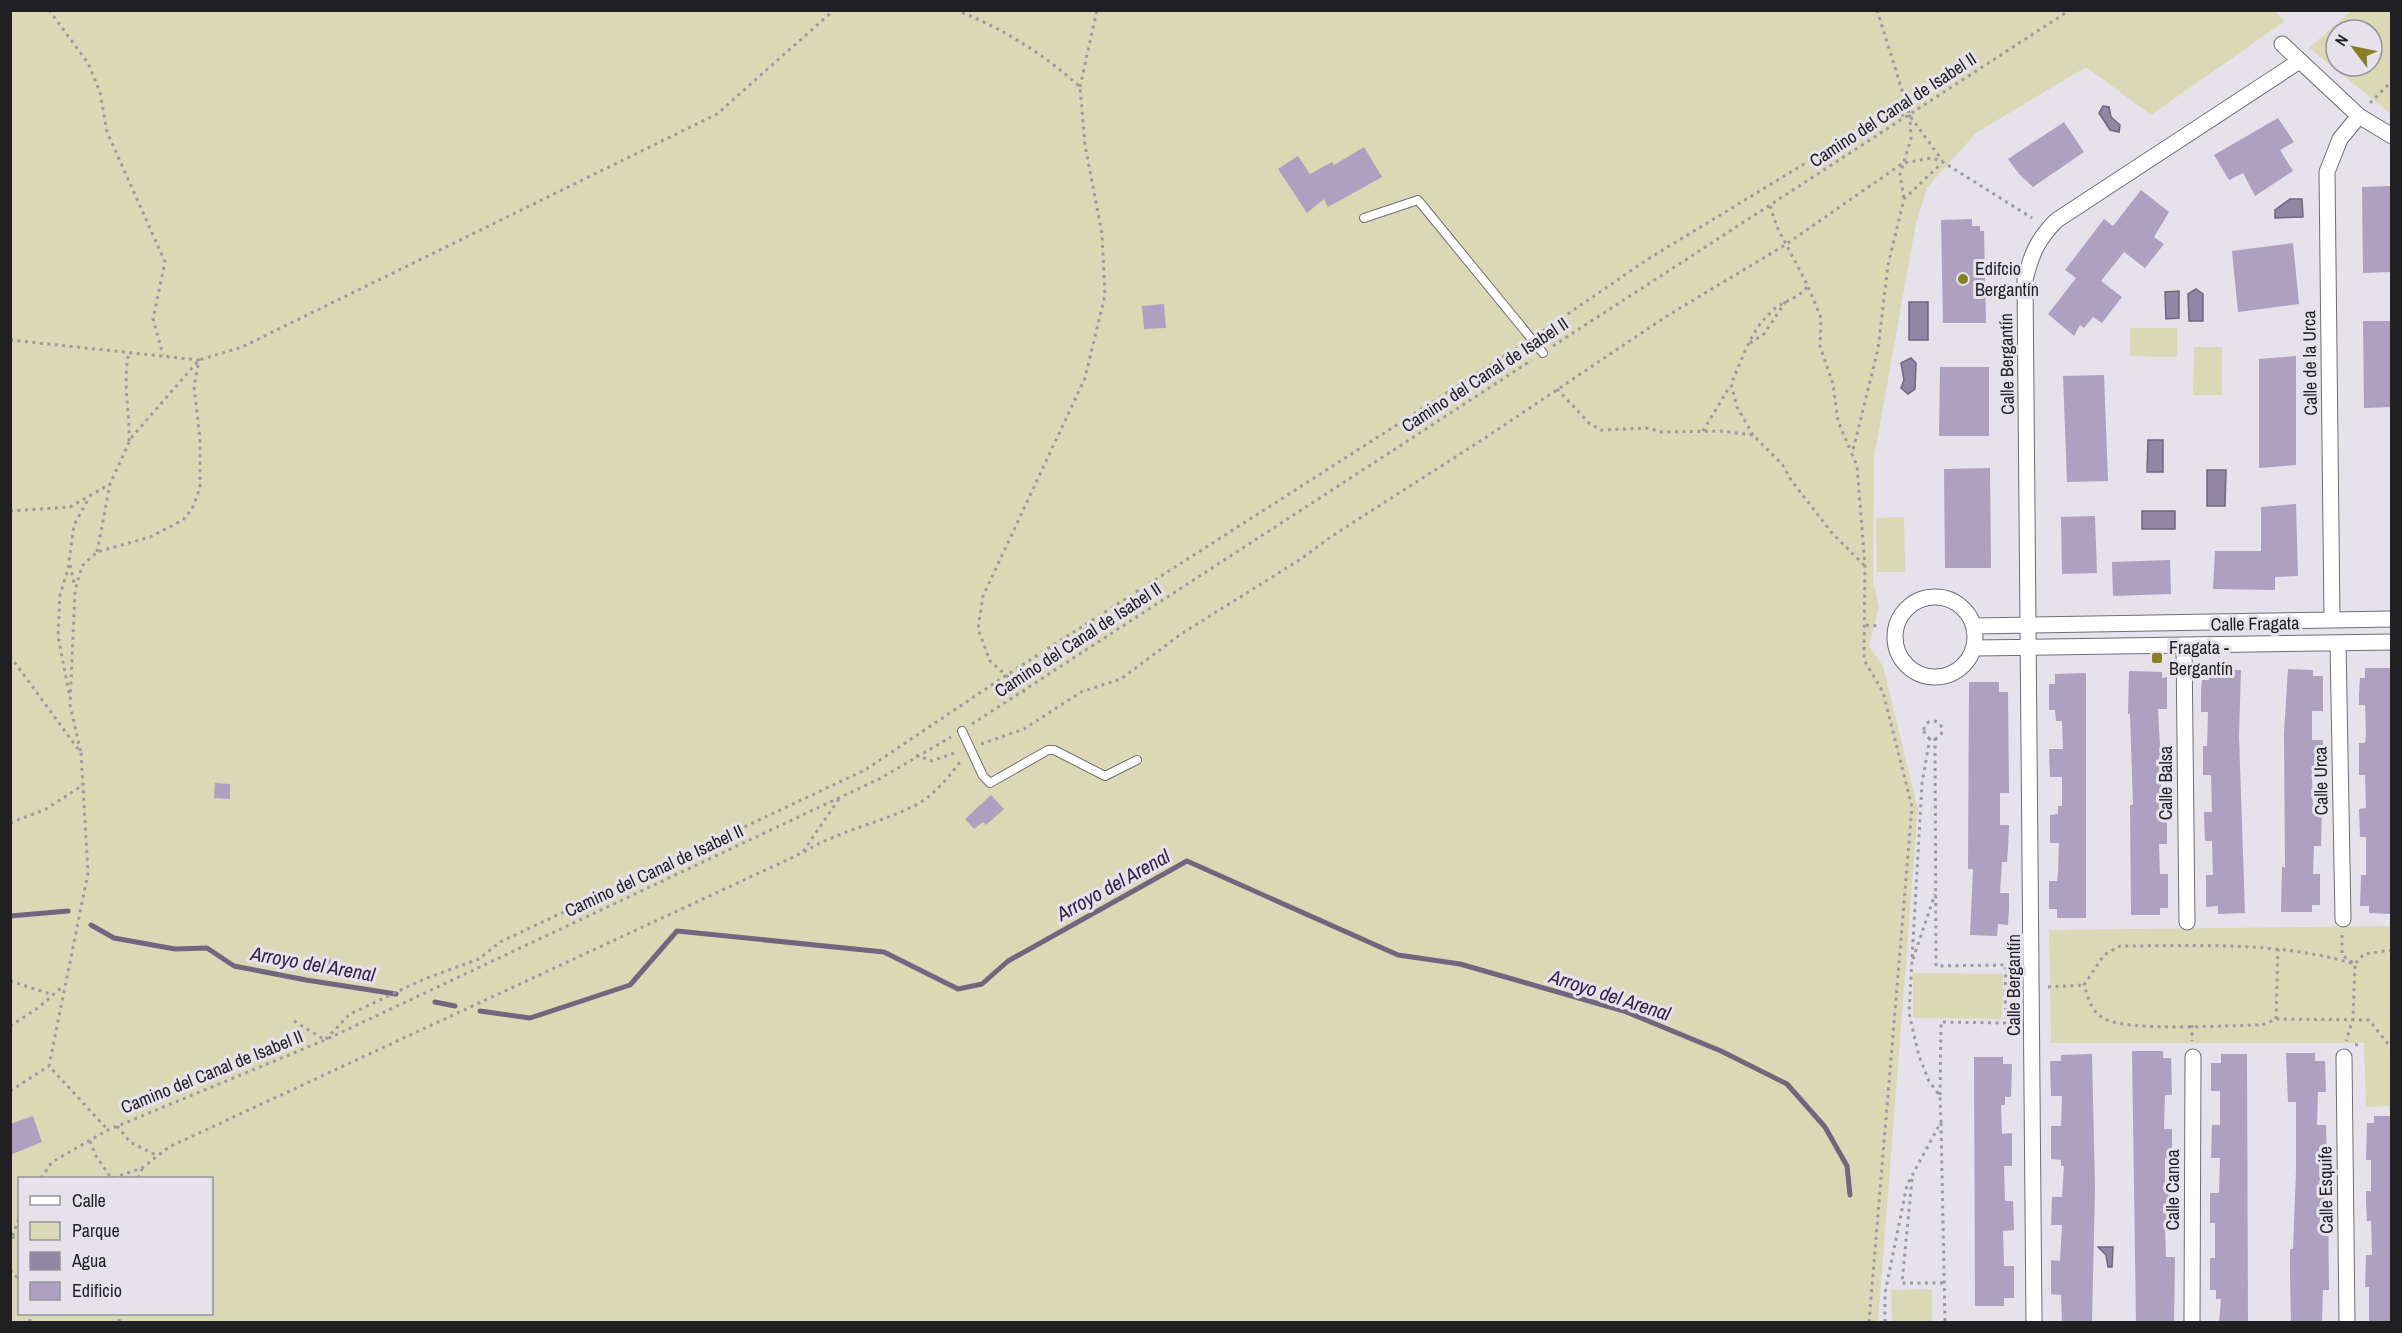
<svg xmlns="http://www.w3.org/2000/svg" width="2402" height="1333" font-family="'Archivo Narrow',sans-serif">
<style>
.green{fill:#dbd9b5;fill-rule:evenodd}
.water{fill:#9286a5;stroke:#70677e;stroke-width:1.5}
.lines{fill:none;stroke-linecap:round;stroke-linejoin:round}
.stream{stroke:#70677e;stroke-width:5}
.building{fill:#ada0c1}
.lane-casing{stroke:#706d75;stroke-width:10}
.street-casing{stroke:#706d75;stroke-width:17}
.path{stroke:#9d9ba2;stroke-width:3;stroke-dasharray:3 4.5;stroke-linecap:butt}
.lane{stroke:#fff;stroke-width:8}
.street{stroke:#fff;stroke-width:15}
.poi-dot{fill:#867f26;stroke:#e5e2eb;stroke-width:2}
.labels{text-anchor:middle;stroke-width:6;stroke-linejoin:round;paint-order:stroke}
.street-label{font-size:18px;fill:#201f22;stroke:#e5e2eb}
.poi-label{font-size:18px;fill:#201f22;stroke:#e5e2eb;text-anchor:start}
.water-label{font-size:20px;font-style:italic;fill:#34204b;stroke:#e5e2eb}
</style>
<rect width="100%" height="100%" fill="#e5e2eb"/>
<path class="green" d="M10,11h2265l10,10 -134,94 -65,-48 -110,66 -49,55 -11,35 -42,235 -1,123 6,26 -10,39 14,20 35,143 -40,513h-1867zM20,1178h192v136h-192z
M2351,11h40v103l-82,-66zM2336,30h36v36h-36z
M2130,328h47v29l-47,-1z
M2194,347h28v48h-29z
M1904,517l1,55h-28l-1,-54z
M2391,926v180l-25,1 -2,-64h-313l-2,-113z
M1913,973l90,1 -1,45 -89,-1z
M1932,1289v33h-40l-1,-32z"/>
<path class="water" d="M2103,106l6,1 2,10 9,8 -1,7 -9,-2 -11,-17z
M2290,199h12l1,18 -28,1v-8z
M2196,289l7,5v27h-14l-1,-27z
M2179,291v27l-13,1 -1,-27z
M1909,302h19v38h-19z
M1911,358l5,5 -1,26 -7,5 -7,-6 3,-8 -3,-17z
M2148,440h15v32h-16z
M2207,470h19l-1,36h-18z
M2142,511h33v18h-33z
M2098,1247h15l-1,20h-4l-2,-12z"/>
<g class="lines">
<path class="stream" d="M10,916l58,-5
M91,925l23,13 61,11 32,-1 27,18 72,14 90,14
M435,1002l20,4
M480,1011l50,7 100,-33 47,-54 207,21 74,37 24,-5 26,-23 179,-100 211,94 62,9 164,47 97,40 66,33 38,43 22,39 3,29"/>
</g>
<path class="building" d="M2278,118l16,24 -14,8 13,21 -38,25 -12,-23 -14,7 -15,-25z
M2064,122l20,30 -51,35 -14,-13 -11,-15z
M1364,147l18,30 -54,30 -4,-8 -17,14 -29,-44 20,-13 12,18 22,-12 2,3z
M2391,186v86l-28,1 -1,-86z
M2141,190l28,22 -15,25 10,7 -19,24 -21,-16 -23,29 21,16 -20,26 -9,-6 -9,11 -4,-3 -6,11 -26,-22 28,-36 -11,-8 39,-51 9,7z
M1972,219v7h8v5h4l2,92h-43l-2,-103z
M2293,243l6,61 -61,8 -6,-61z
M1164,304l2,24 -22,1 -2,-23z
M2363,321h28v86l-27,1z
M2296,356v109l-37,3v-109z
M1940,367h49v69h-50z
M2104,375l4,106 -41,1 -4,-106z
M1990,468l1,100h-46l-1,-99z
M2296,504l2,72 -23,1v13l-62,-1 2,-38h46v-44z
M2095,516l2,57 -35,1 -1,-57z
M2170,560l1,34 -58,2 -1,-34z
M2365,668h26v246l-22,-1v-7h-9l1,-31h5v-38h-6l-1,-28 7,-1 -1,-33h-6v-32h6l1,-9 -1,-29h-6v-11l1,-16h5z
M2288,669l25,1v6h10v35h-11v29h11l-1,36h-10l1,33h9l-1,37h-7l-1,28h7v31h-8v7h-31l1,-45h3l-1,-134z
M2209,670h32l-2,66 6,177 -27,1v-8l-12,1v-32h7l-1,-34h-7l-1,-29h8l-1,-37h-8v-29h4l1,-34h-7v-21l1,-11h7z
M2129,671l33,1v6l5,-1v32h-9l2,37h7v30l-6,1v35h6v32h-8l1,30h8v34h-8v7h-29l-1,-110h3l-3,-91h-2z
M2086,673v245h-29v-9h-8v-28h8l1,-9 1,-29h-9v-28l8,-1v-8h4v-29h-12l-1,-28h14l-1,-28h-6l-1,-11h-6v-26h6v-10z
M1969,682h30v10h9l1,101h-9v32h9l-1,24 -1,13h-5l-2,31h9v15l-1,17 -10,-1 -1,12 -27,-1 3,-66h-5z
M215,783l15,1v15l-16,-1z
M991,795l13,14 -18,16 -3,-3 -9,7 -9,-10z
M330,957l3,14 -20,4 -3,-15z
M2132,1051h31v7h8l1,37h-7l-1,34h8v29h-7v33h9v37h-9l1,29h9l-1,66h-38z
M2286,1053h29v8h10l1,31h-8l-1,33h9l1,37h-5l-1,31h7l1,97h-6l-1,33h-31l-1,-50v-24h3l3,-78v-69h-8z
M2092,1054l3,134 -3,135h-30l-1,-28 -10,-1v-34l9,1 2,-36h-11l1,-28h10l2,-31h-3v-6l-10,-1v-33h10l1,-30h-11l-1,-35h11v-6z
M2221,1054h26l1,269h-29l2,-24h-5v-9h-6v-32h5v-35h-5v-30h9l1,-35h-9l1,-33h8v-34h-9v-28h10z
M1974,1057h29v7h9l-1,33h-6v8h-4l1,29 10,-1v33h-8l1,35h8l1,29 -11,1 1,35h10v32h-10v8h-29z
M33,1116l9,26 -32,13v-31z
M2374,1116h17v207h-22v-36h-4l1,-32h6l-1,-34h-4l-1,-18v-12h5v-31h-5l1,-37h7z"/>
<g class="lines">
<defs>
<path id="lane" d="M1364,218l54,-18 125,153
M962,731l21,45 7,7 58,-33h6l51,26 32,-16"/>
<path id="street" d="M2282,44l77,72 33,20
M1895 637a40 40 0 1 1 80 0a40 40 0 1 1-80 0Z
M2332,620l-5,-448 13,-33 19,-23
M1974,626l418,-7
M2338,643l5,276
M2184,645l3,277
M1974,648l418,-6
M2344,1057l3,265
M2034,1322l-9,-1042c6,-25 13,-42 32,-60l241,-158
M2192,1322l1,-265"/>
</defs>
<use href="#lane" class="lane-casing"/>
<use href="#street" class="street-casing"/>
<path class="path" d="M38,10h4
M49,10l39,53 12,29 7,40 58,130 -12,57 10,36
M955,10c46,17 89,44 125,77l5,58 17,89 3,61 -20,83 -102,218 -5,33 12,32 35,31
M1877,10l33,106 32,44
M1080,87l17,-77
M2370,103l22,-22
M1770,206l7,21 31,59 13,32 -1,28 13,38 5,37 13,31
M1543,331l105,-72 174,-106 71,-39 17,2 1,23 -11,35 4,25
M10,340l189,20 -5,27 6,52v49l-8,21 -9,11 -33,17 -53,15 -15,14 -7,25 -5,114 11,48
M1750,343l14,-9 22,-33
M1553,346l517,-336
M1557,389l32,34 12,7 46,-2 15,4 58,-1 33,4 29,29 9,16 41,53 32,32
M1703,431l27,-45
M1753,435l-16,-28 -6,-23c11,-24 19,-52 39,-71 11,-12 29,-14 38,-27
M129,441c1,-32 -7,-58 0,-89
M10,511l60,-4 40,-23
M97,552l13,-68 21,-46 68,-78 43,-13 475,-233 117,-104
M70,565l5,22
M1866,625l14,1
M10,656l71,97 7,120 -39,193 59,64
M69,693l-11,-57 2,-41 8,-26 6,-44 15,-27
M1924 730a9 9 0 1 1 18 0a9 9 0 1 1-18 0Z
M972,724l560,-364
M1935,738l1,228 70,-1 -1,28h5
M981,744l43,-15 57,-37 40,-13 60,-45 120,-75 31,-23 153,-98 182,-122 118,-71 118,-82 29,-5 11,4 89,56
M916,755l16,6 25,-9
M10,823l36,-14 37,-24
M804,852c34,-21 72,-28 108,-45 20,-9 38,-31 50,-48
M2342,935v20l13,9 -2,55 -7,22
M2392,950l-28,4 -9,10c-77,-23 -156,-18 -235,-18l-16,9 -20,30c4,13 8,28 21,34 25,13 125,6 157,6l14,-6 93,1 23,29
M1913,959l22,-65
M10,981l44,14
M2048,987l36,-2
M2276,1019l2,-70
M294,1021l31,19 25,-26 74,-35 55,-20 21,-17 365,-172 140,-94 515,-330
M2192,1025v16
M10,1026l28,-18 25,-22
M2355,1045l7,-1
M10,1091l39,-25
M1940,1095l1,-73 65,1 -1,-30
M1941,1123l4,199
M117,1126l13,16 28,14
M90,1141l6,15 15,22
M41,1178l11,-16 56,-32 217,-90 554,-261 72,-42
M113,1178l29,-10 27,-21 633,-294 37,-54
M138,1178l4,-9
M1912,1179l-10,104h42
M12,1238l8,-4
M10,1243l10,-28
M10,1270l10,10
M30,1322v-8
M119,1322l1,-8
M1869,1322l43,-515 -29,-115 -19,-32 1,-94 -8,-100 -5,-12 26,-105 10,-84 16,-66 39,-37
M1885,1322v-29l22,-108 34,-63 -1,-26 -11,-15 -10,-25 -10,-43 13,-230 8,-45"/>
<use href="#lane" class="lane"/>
<use href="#street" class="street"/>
</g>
<g class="poi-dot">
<circle cx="1963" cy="279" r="6"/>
<rect x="2151" y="652" width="12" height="12" rx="3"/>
</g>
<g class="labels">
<g class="street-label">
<text transform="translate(1893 110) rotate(-33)" y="6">Camino del Canal de Isabel II</text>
<text transform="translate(2310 363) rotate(-91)" y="6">Calle de la Urca</text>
<text transform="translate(2007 364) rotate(-91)" y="6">Calle Bergantín</text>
<text transform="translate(1485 375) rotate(-33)" y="6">Camino del Canal de Isabel II</text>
<text transform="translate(2255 624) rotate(-1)" y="6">Calle Fragata</text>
<text transform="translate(1078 640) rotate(-33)" y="6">Camino del Canal de Isabel II</text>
<text transform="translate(2321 781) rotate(-91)" y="6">Calle Urca</text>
<text transform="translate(2166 783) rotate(-90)" y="6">Calle Balsa</text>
<text transform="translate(654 871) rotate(-25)" y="6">Camino del Canal de Isabel II</text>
<text transform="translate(2014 985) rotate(-90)" y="6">Calle Bergantín</text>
<text transform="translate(212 1072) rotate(-22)" y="6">Camino del Canal de Isabel II</text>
<text transform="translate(2173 1190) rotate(-90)" y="6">Calle Canoa</text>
<text transform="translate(2326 1190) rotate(-91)" y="6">Calle Esquife</text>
</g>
<g class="poi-label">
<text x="1975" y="275">Edifcio<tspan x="1975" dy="21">Bergantín</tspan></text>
<text x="2169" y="654">Fragata -<tspan x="2169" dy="21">Bergantín</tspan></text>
</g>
<g class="water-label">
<text transform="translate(1113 885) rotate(-29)" y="7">Arroyo del Arenal</text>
<text transform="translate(313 964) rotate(10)" y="7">Arroyo del Arenal</text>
<text transform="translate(1610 995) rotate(18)" y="7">Arroyo del Arenal</text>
</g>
</g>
<rect width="2402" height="1333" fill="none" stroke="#201f22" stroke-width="24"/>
<rect x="18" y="1177" width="195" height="138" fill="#e5e2eb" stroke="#96949b" stroke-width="1.5"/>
<rect x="30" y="1196" width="30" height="9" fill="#ffffff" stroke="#96949b" stroke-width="1.5"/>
<text x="72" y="1207" font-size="18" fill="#201f22">Calle</text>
<rect x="30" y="1222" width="30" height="18" fill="#dbd9b5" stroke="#96949b" stroke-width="1.5"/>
<text x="72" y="1237" font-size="18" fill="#201f22">Parque</text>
<rect x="30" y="1252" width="30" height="18" fill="#9286a5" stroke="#96949b" stroke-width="1.5"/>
<text x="72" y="1267" font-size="18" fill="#201f22">Agua</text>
<rect x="30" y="1282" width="30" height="18" fill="#ada0c1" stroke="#96949b" stroke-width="1.5"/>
<text x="72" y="1297" font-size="18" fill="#201f22">Edificio</text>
<g transform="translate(2354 48) rotate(302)"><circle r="28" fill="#e5e2eb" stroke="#96949b" stroke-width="1.5"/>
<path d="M0-4.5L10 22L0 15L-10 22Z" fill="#867f26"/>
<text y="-9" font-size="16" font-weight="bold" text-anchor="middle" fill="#201f22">N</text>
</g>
</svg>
